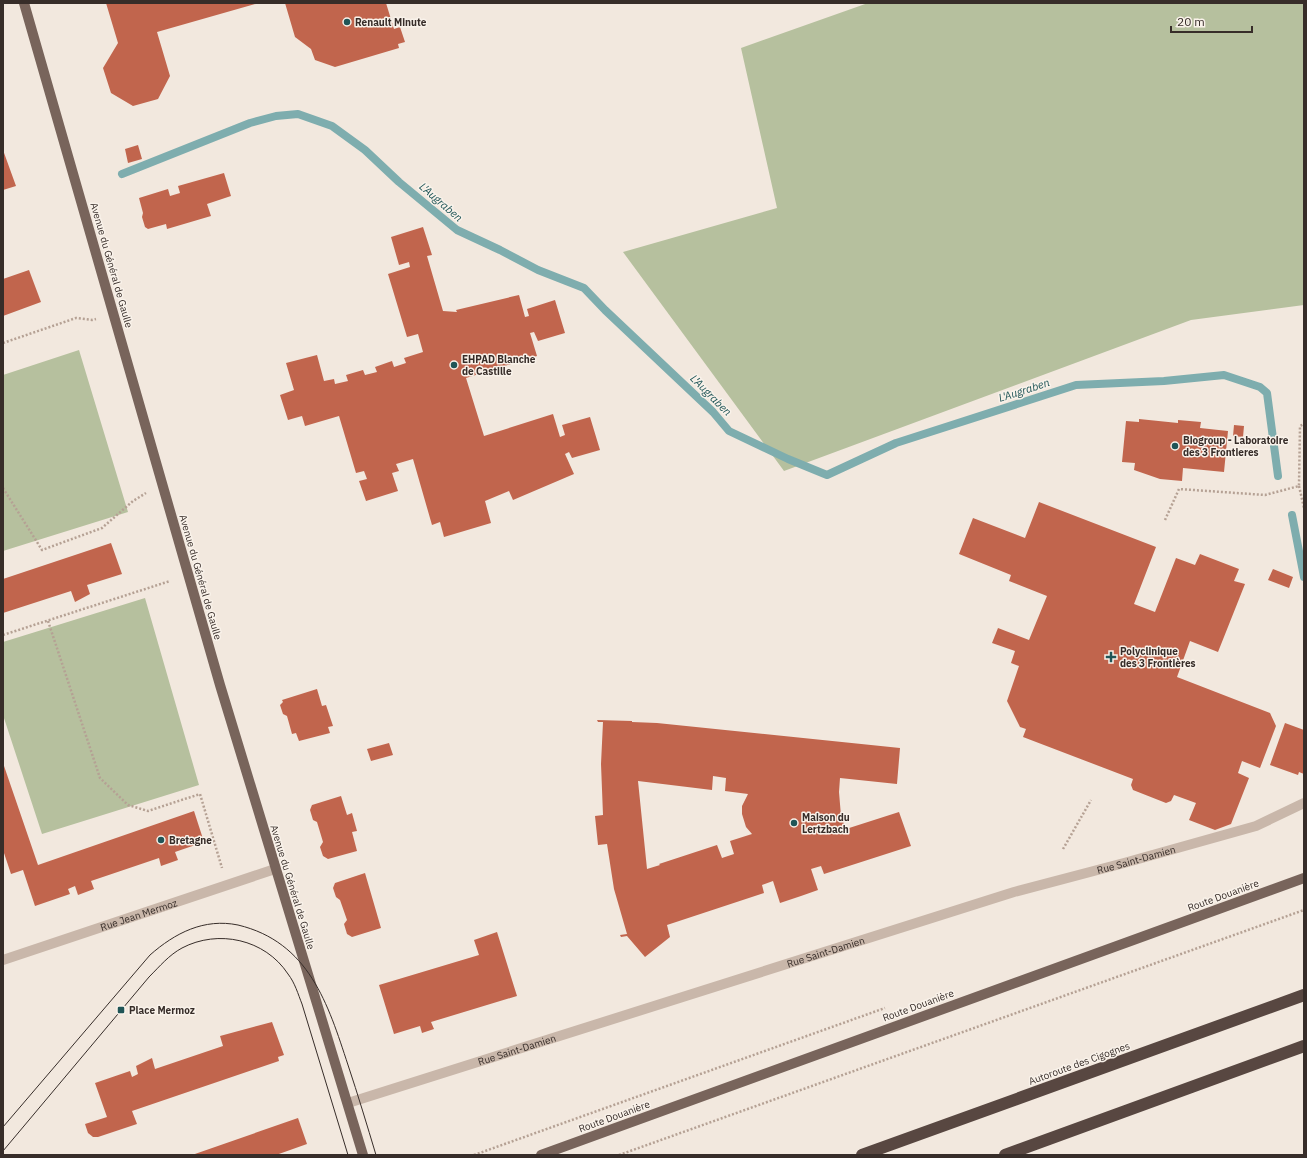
<svg xmlns="http://www.w3.org/2000/svg" width="1307" height="1158" font-family="'IBM Plex Sans',sans-serif">
<style>
.green{fill:#b6c09e}
.lines{fill:none;stroke-linecap:round;stroke-linejoin:round}
.stream{stroke:#7eadae;stroke-width:8}
.building{fill:#c1654d;fill-rule:evenodd}
.path{stroke:#b5a194;stroke-width:2.5;stroke-dasharray:2 2;stroke-linecap:butt}
.minor{stroke:#c9b7aa;stroke-width:10}
.major{stroke:#78645b;stroke-width:10}
.highway{stroke:#584741;stroke-width:12}
.tram{stroke:#372d29;stroke-width:1}
.poi-dot{fill:#205557;stroke:#f9f2ea;stroke-width:1.5}
.labels{text-anchor:middle;stroke-width:3;stroke-linejoin:round;paint-order:stroke}
.poi-label{font-size:10px;font-weight:bold;fill:#372d29;stroke:#f9f2ea;text-anchor:start}
.street-label{font-size:10px;fill:#372d29;stroke:#f9f2ea}
.water-label{font-size:11px;font-style:italic;fill:#205557;stroke:#f9f2ea}
</style>
<rect width="100%" height="100%" fill="#f2e8de"/>
<path class="green" d="M868,3h436v302l-113,15 -407,151 -161,-219 154,-44 -36,-160z
M79,350l49,162 -125,39v-176z
M145,598l54,187 -157,49 -39,-119v-73z"/>
<g class="lines">
<path class="stream" d="M122,174l128,-51 26,-7 22,-2 34,12 33,24 34,32 58,48 43,20 38,20 46,18 21,22 108,102 16,19 59,28 39,16 69,-32 180,-58 88,-4 60,-6 36,12 7,6 11,83
M1292,515l12,62"/>
</g>
<path class="building" d="M106,3h153l-102,29 13,44 -12,23 -25,7 -22,-13 -8,-25 15,-25z
M285,3h101l8,26 6,-2 5,15 -7,2 1,4 -64,19 -20,-7 -4,-11 -16,-12z
M138,145l4,14 -14,4 -3,-14z
M3,150l13,36 -13,4z
M224,173l7,23 -24,8 4,12 -44,13 -1,-5 -18,5 -3,-2 -3,-10 1,-4 -4,-15 29,-9 2,7 10,-3 -2,-7z
M423,227l9,28 -5,1 16,55 14,1 -1,-2 63,-15 6,22 4,-1 -2,-7 28,-9 10,33 -27,8 -4,-9 -4,1 7,23 -71,22 18,58 69,-22 7,23 5,-2 -3,-10 28,-8 10,33 -28,8 -3,-6 -4,2 9,20 -61,26 -4,-9 -24,10 6,22 -47,14 -4,-15 -8,3 -19,-66 -17,5 3,7 -7,2 6,18 -32,10 -7,-20 8,-2 -3,-8 -8,2 -17,-57 -34,10 -3,-10 -14,4 -8,-25 14,-5 -8,-27 31,-8 7,26 10,-2 1,5 13,-3 -2,-6 17,-5 2,5 12,-3 -2,-5 17,-6 2,6 12,-4 -2,-5 19,-6 -5,-18 -11,3 -19,-63 22,-7 -1,-5 -10,3 -8,-28z
M29,270l12,32 -38,14v-37z
M1139,419l39,4v-3l23,2 -1,6 28,3 -4,41 -41,-4 -1,13 -22,-2 -26,-9 1,-7 -13,-1 4,-41 13,1z
M1234,425l10,1 -1,11 -10,-1z
M1039,502l117,45 -22,57 21,8 21,-54 19,7 5,-11 39,15 -5,12 11,3 -27,68 -28,-11 -13,36 93,36 6,13 -16,42 -18,-7 -4,12 11,5 -18,46 -16,6 -26,-10 7,-17 -22,-8 -3,6 -5,2 -33,-13 -2,-5 2,-6 -110,-42 3,-8 -6,-2 -13,-26 12,-35 -8,-3 4,-12 -23,-8 6,-15 31,12 18,-44 -38,-15 2,-6 -52,-21 14,-36 52,20z
M111,543l11,31 -35,11 3,9 -15,8 -4,-11 -68,22v-34z
M1273,569l20,8 -4,11 -21,-8z
M317,689l5,17 4,-1 7,21 -5,1 2,6 -31,8 -3,-8 -4,1 -5,-18 -4,-2 -3,-9 3,-3 -1,-2z
M597,720l35,1v1l25,1 243,25 -3,36 -57,-6 -1,14 2,24 5,13 53,-17 12,34 -87,28 -3,-8 -10,3 7,21 -17,6 -21,7 -7,-22 -11,4 2,8 -97,32 3,12 -25,20 -18,-21 -6,1 -1,-2 7,-1 -13,-45 -7,-45 -9,1 -3,-29 8,-1 -2,-51 2,-42h-5zM713,776l13,2 -1,13 23,3 -6,12v8l4,13 6,7 -22,7 4,13 -12,4 -5,-13 -58,19 1,1 -13,4 -9,-88 74,9z
M1285,723l19,7v44l-5,-2 -1,3 -28,-10z
M389,743l4,12 -22,6 -4,-12z
M3,763l35,102 156,-54 10,31 -29,10 3,8 -17,6 -2,-8 -68,23 3,8 -16,6 -3,-9 -7,3 2,5 -35,12 -12,-36 -12,4 -8,-24z
M341,796l6,19 5,-2 5,18 -5,1 5,19 -29,8 -5,-3 -3,-9 3,-5 -6,-20 -4,-2 -3,-10 2,-5z
M365,873l16,55 -29,9 -5,-3 -3,-10 3,-4 -7,-20 -4,-3 -3,-9 2,-5z
M497,932l20,64 -86,26 3,7 -12,4 -2,-7 -26,8 -15,-49 100,-30 -5,-15z
M272,1022l12,33 -6,2 1,4 -147,50 5,13 -39,13h-5l-5,-4 -3,-9 22,-7 -12,-34 35,-12 2,6 6,-3 -2,-8 16,-8 3,11 68,-23 -3,-10z
M298,1118l9,26 -31,11h-84z"/>
<g class="lines">
<path class="path" d="M3,343l73,-25 16,2 4,-1
M1299,486l5,22
M3,488l39,62 60,-22 31,-27 13,-8
M1165,520l14,-31 86,6 34,-9 1,-60 4,-2
M48,621l52,157 28,27 20,6 52,-17 22,74
M3,635l167,-54
M1063,849l28,-49
M474,1155l411,-147
M619,1155l685,-245"/>
<g class="minor">
<path id="s1" d="M3,960l272,-91"/>
<path id="s2" d="M348,1103l666,-211 110,-29 132,-37 48,-23"/>
</g>
<path class="major" d="M24,3l196,682 143,470
M541,1155l763,-277"/>
<path class="highway" d="M862,1155l442,-160
M1005,1155l299,-109"/>
<path class="tram" d="M3,1127l147,-172c25,-22 54,-37 88,-30 71,17 90,79 110,140 10,30 19,60 28,90
M3,1151l146,-174c11,-11 20,-22 33,-29 36,-19 83,-9 106,26 7,9 10,20 14,30l46,151"/>
</g>
<g class="poi-dot">
<circle cx="347" cy="22" r="4"/>
<circle cx="454" cy="365" r="4"/>
<circle cx="1175" cy="446" r="4"/>
<path d="M1109 651h4v4h4v4h-4v4h-4v-4h-4v-4h4z"/>
<circle cx="794" cy="823" r="4"/>
<circle cx="161" cy="840" r="4"/>
<rect x="117" y="1006" width="8" height="8" rx="2"/>
</g>
<g class="labels">
<g class="poi-label">
<text x="355" y="26">Renault Minute</text>
<text x="462" y="363">EHPAD Blanche<tspan x="462" dy="12">de Castille</tspan></text>
<text x="1183" y="444">Biogroup - Laboratoire<tspan x="1183" dy="12">des 3 Frontieres</tspan></text>
<text x="1120" y="655">Polyclinique<tspan x="1120" dy="12">des 3 Frontières</tspan></text>
<text x="802" y="821">Maison du<tspan x="802" dy="12">Lertzbach</tspan></text>
<text x="169" y="844">Bretagne</text>
<text x="129" y="1014">Place Mermoz</text>
</g>
<g class="street-label">
<text transform="translate(112 265) rotate(74)" y="4">Avenue du Général de Gaulle</text>
<text transform="translate(201 577) rotate(74)" y="4">Avenue du Général de Gaulle</text>
<text dy="4" stroke="none"><textPath href="#s2" startOffset="825">Rue Saint-Damien</textPath></text>
<text transform="translate(293 887) rotate(73)" y="4">Avenue du Général de Gaulle</text>
<text transform="translate(1223 895) rotate(-20)" y="4">Route Douanière</text>
<text dy="4" stroke="none"><textPath href="#s1" startOffset="143">Rue Jean Mermoz</textPath></text>
<text dy="4" stroke="none"><textPath href="#s2" startOffset="501">Rue Saint-Damien</textPath></text>
<text transform="translate(918 1005) rotate(-20)" y="4">Route Douanière</text>
<text dy="4" stroke="none"><textPath href="#s2" startOffset="177">Rue Saint-Damien</textPath></text>
<text transform="translate(1079 1063) rotate(-20)" y="4">Autoroute des Cigognes</text>
<text transform="translate(614 1116) rotate(-20)" y="4">Route Douanière</text>
</g>
<g class="water-label">
<text transform="translate(441 202) rotate(41)" y="4">L'Augraben</text>
<text transform="translate(1024 390) rotate(-18)" y="4">L'Augraben</text>
<text transform="translate(711 395) rotate(45)" y="4">L'Augraben</text>
</g>
</g>
<rect width="1307" height="1158" fill="none" stroke="#372d29" stroke-width="8"/>
<path d="M1171 26v6h81v-6" fill="none" stroke="#372d29" stroke-width="2"/>
<text x="1177" y="26" font-size="12" fill="#372d29" stroke="#f9f2ea" stroke-width="3" paint-order="stroke">20 m</text>
</svg>
